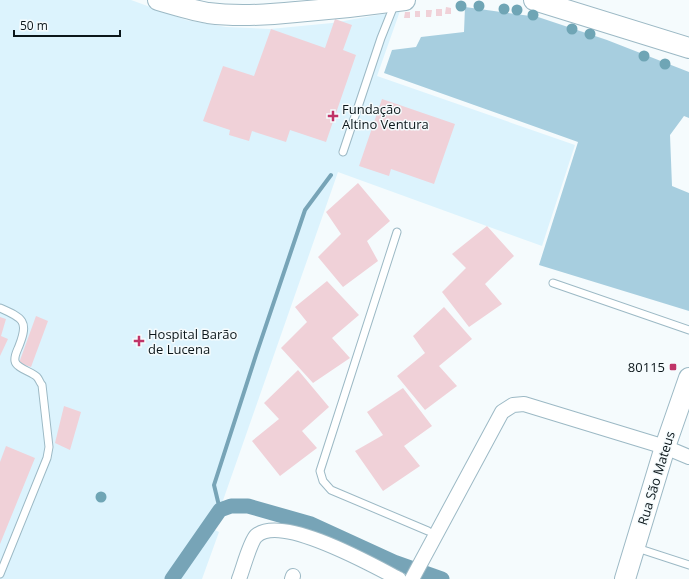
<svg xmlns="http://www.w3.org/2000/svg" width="689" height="579" font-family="'Open Sans',sans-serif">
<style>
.built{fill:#dcf3fd}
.green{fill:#a7cedf}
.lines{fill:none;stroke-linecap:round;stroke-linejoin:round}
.stream{stroke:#77a4b7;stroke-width:4}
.canal{stroke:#77a4b7;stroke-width:15}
.building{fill:#f0d1d8}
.lane-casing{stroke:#9cb9c5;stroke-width:9}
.street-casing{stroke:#9cb9c5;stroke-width:16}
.secondary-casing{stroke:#9cb9c5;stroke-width:22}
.lane{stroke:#fff;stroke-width:7}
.street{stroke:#fff;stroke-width:14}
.secondary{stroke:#fff;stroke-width:20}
.tree{fill:#6fa5b5}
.poi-dot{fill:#c03468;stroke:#f5fbfd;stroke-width:1.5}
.labels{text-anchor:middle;stroke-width:3;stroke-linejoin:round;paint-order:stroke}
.poi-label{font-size:13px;fill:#0b161a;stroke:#f5fbfd;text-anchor:start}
.street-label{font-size:13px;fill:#0b161a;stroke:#f5fbfd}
</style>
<rect width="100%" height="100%" fill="#f5fbfd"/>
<path class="built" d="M0,0h131l55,20 40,7 44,2 62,-6 68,-12 -23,65 198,69 -33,101 -204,-74 -125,357 6,3 -17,47h-202z"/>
<path class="green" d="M465,7l73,10 69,23 82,32v46l-5,-2 -14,19 2,51 17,7v118l-150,-46 39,-123 -194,-69 8,-23 24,-3 5,-10 43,-5z"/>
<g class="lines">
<path class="stream" d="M220,510l-6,-25 42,-130 49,-145 26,-35"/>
<path class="canal" d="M172,579l48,-69 11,-4h17l63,18 83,38 48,17"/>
</g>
<path class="building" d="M446,7l5,1v6h-6z
M436,9h6v7h-6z
M426,10h6l-1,7h-5z
M415,11h5v6h-5z
M405,12h5v6h-6z
M335,19l17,6 -9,25 13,5 -30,87 -36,-12 -4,12 -34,-11 -3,10 -20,-6 1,-5 -27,-9 20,-55 31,10 17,-47 54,19z
M382,99l73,25 -21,60 -43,-15 -2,7 -30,-10z
M358,183l32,38 -23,20 11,20 -35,26 -25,-30 23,-23 -15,-22z
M487,226l27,30 -29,28 17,20 -33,23 -27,-35 24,-24 -14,-14z
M327,281l32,34 -27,23 18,20 -37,25 -32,-35 26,-26 -12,-15z
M444,307l28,32 -33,27 18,20 -32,24 -28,-34 28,-23 -12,-17z
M36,316l12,5 -17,46 -12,-4z
M0,317l6,2 -5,17 7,3 -8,17z
M298,370l31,37 -27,24 15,17 -37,28 -28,-35 27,-22 -15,-16z
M403,388l29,38 -28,20 16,20 -37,25 -28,-40 28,-16 -16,-23z
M64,406l17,6 -11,38 -15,-7z
M6,446l29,12 -35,86v-82z"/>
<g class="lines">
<defs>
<path id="lane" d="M343,152l38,-114 14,-35
M397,232l-77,239 3,10 8,9 97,41
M553,283l136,47
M0,308c23,10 29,13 19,38 -2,5 -5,10 -4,15 1,7 17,11 22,16 2,2 3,6 5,8l7,62 -2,11 -47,116
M637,548l52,17"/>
<path id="street" d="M239,579c4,-10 11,-37 17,-43 25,-23 118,30 143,43
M292,579l1,-3
M412,579l90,-167 11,-7 11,-1 141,43 24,10"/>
<path id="secondary" d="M158,0c17,5 33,10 50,13 30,4 59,2 88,-1 37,-3 73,-7 109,-12
M534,0l155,48
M625,579l40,-132 24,-69"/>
</defs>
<use href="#lane" class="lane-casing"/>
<use href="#street" class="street-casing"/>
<use href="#secondary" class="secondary-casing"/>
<use href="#lane" class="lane"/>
<use href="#street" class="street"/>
<use href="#secondary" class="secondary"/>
</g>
<g class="tree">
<circle cx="461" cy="6" r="5.5"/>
<circle cx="479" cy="6" r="5.5"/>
<circle cx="504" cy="9" r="5.5"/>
<circle cx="517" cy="10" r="5.5"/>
<circle cx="533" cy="15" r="5.5"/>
<circle cx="572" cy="29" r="5.5"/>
<circle cx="590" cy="34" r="5.5"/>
<circle cx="644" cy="56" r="5.5"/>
<circle cx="665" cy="64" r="5.5"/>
<circle cx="101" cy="497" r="5.5"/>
</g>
<g class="poi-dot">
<path d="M331 110h4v4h4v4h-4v4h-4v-4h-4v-4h4z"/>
<path d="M137 335h4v4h4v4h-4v4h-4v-4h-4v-4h4z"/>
<rect x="669" y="363" width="8" height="8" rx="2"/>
</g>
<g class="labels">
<g class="poi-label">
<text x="342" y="114">Fundação<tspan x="342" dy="15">Altino Ventura</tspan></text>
<text x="148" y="339">Hospital Barão<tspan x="148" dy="15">de Lucena</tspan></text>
<text x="665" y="372" text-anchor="end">80115</text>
</g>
<g class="street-label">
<text transform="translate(656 478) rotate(-73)" y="5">Rua São Mateus</text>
</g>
</g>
<path d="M14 30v6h106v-6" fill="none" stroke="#0b161a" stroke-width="2"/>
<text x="20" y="30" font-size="12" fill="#0b161a" stroke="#f5fbfd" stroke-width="3" paint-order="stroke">50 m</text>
</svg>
